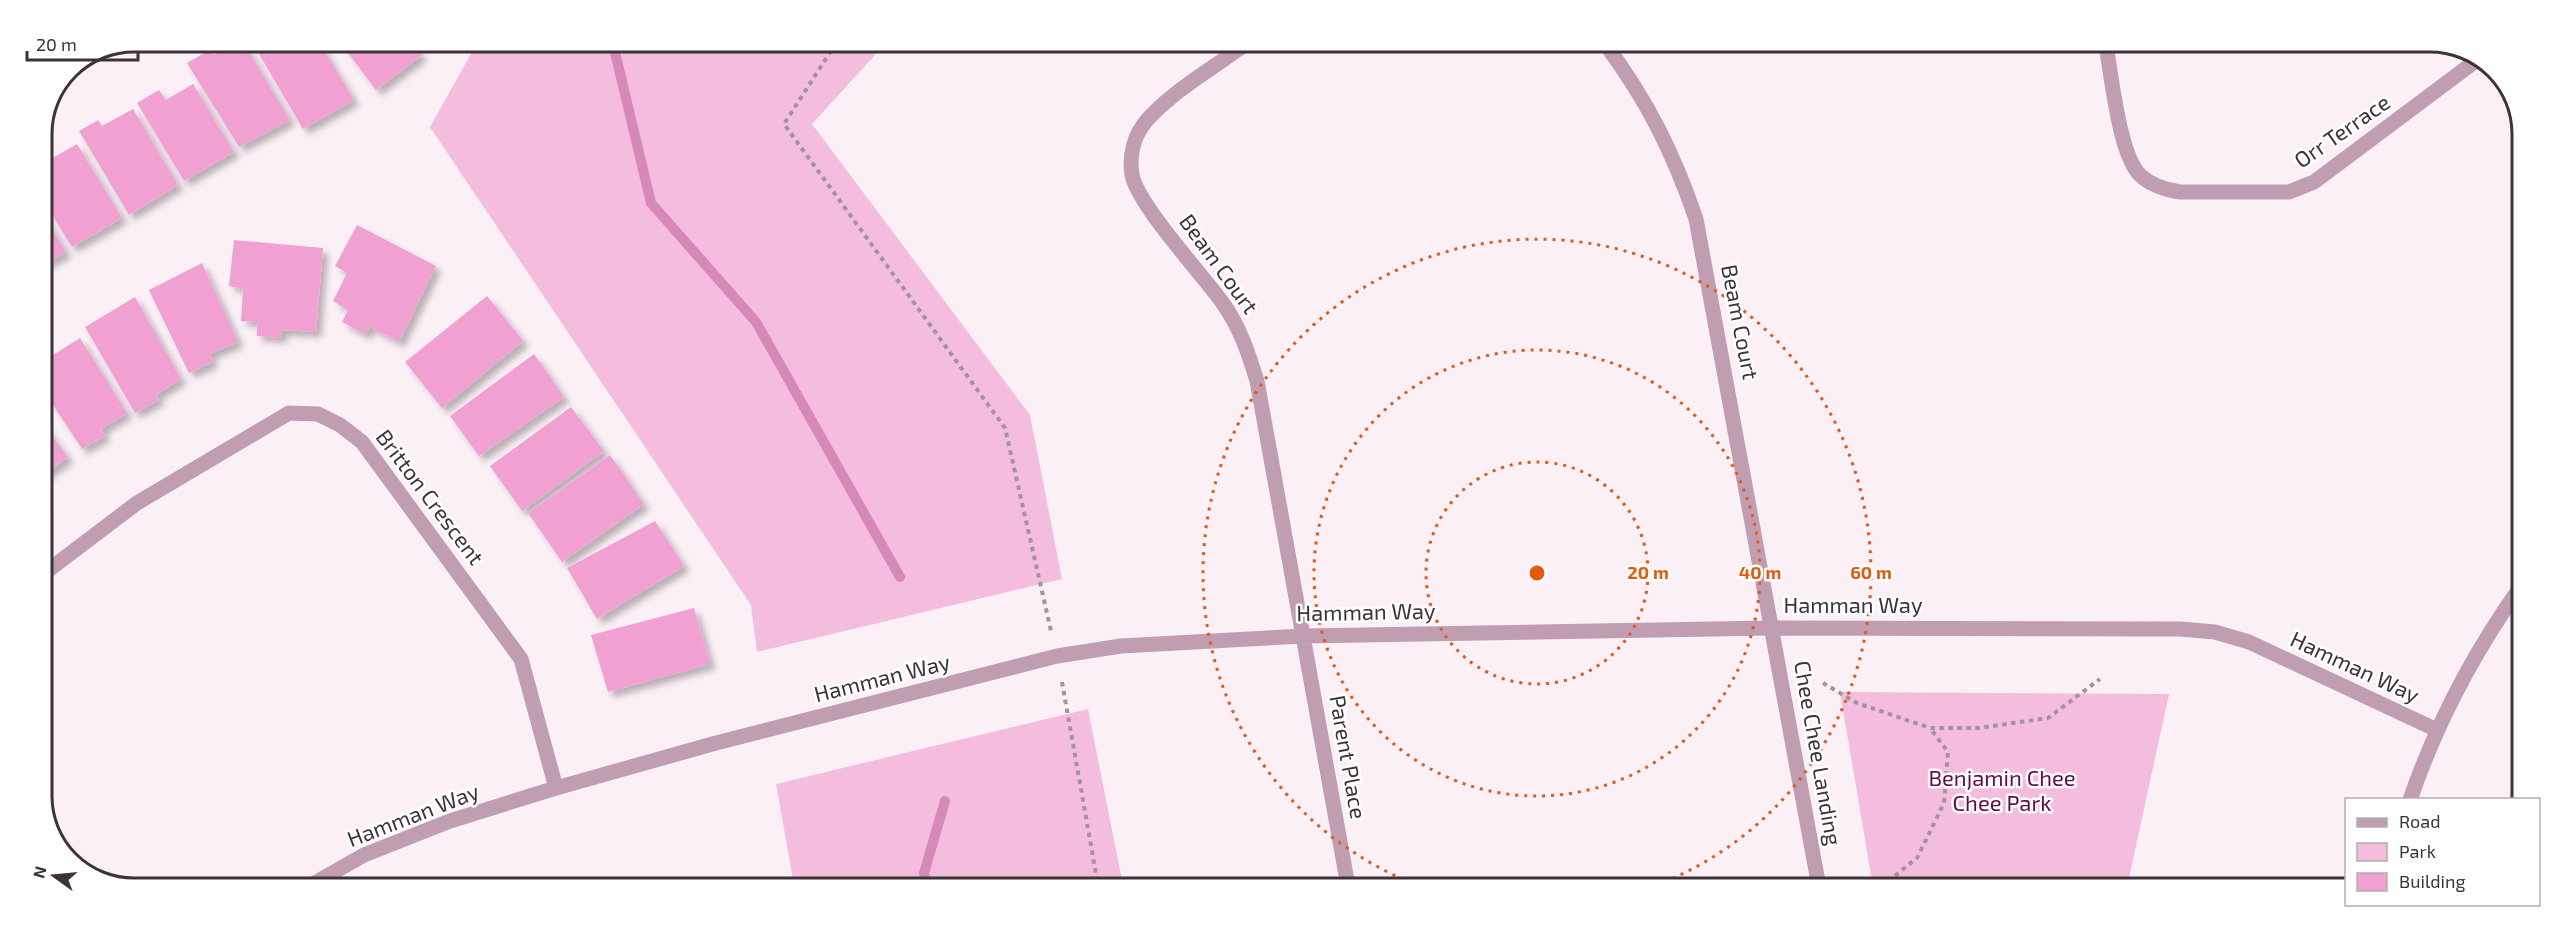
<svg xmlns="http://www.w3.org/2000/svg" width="2564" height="930" font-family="'Exo 2',sans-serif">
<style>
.green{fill:#f4bddd}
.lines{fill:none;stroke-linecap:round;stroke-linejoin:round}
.stream{stroke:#d688b7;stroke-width:10}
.building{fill:#f1a1d1;filter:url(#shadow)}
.path{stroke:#a1959c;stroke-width:4;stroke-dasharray:4.5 4.5;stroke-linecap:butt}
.minor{stroke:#c19db1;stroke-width:15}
.ring{fill:none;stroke:#e8590c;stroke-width:3;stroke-dasharray:3 6}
.labels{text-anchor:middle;stroke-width:5;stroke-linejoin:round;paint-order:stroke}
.street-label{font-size:22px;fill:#3e3239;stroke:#fff}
.park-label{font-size:22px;fill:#67074c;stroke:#fff}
.rim{fill:none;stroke:#3e3239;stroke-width:3}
.centre{fill:#e8590c;stroke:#fff;stroke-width:3}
.ring-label{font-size:18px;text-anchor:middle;font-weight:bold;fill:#e8590c;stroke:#fff;stroke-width:5;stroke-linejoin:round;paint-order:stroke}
</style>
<defs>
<filter id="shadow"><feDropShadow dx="5.5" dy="5.5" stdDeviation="3" flood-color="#0004"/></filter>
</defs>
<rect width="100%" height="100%" fill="#fcf0f7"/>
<path class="green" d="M477,43l408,1 -73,80 218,291 32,164 -305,73 -6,-47 -321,-478z
M1840,692l329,2 -42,193h-254z
M1088,709l35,176h-329l-18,-101z"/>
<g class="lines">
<path class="stream" d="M619,43l-5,5 37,155 105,119 144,255
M926,885l-2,-12 21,-72"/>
</g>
<path class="building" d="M234,42h9l47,78 -51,27 -52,-84 24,-14 3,6z
M252,42h67l35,58 -51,29z
M340,42l71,1 11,12 -46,35z
M193,84l41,68 -50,29 -47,-78 22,-13 7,10z
M133,109l45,76 -49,30 -50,-84 19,-11 4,6z
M77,144l45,74 -50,29 -30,-48v-45l7,6z
M42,212l24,40 -24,14z
M357,225l79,41 -37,76 -29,-15 -5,7 -23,-12 6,-12 -15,-9 14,-28 -12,-7z
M234,240l89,8 -7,84 -34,-2 -1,8 -24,-2v-14l-16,-1 2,-32 -14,-3z
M202,263l36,79 -28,12 3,8 -24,11 -40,-83z
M487,296l36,45 -81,67 -37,-46z
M135,297l46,82 -25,16 3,5 -24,13 -50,-86z
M80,338l47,75 -26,16 4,7 -23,13 -40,-61v-26z
M534,354l30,43 -85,59 -29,-40z
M571,407l33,44 -82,60 -32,-45z
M42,423l26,34 -26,20z
M610,455l34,49 -82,58 -34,-49z
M655,521l29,45 -87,53 -30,-51z
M694,608l16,56 -102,28 -17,-57z"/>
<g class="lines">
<path class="path" d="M836,43l-52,81 221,304 46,203
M1062,682l36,203
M1823,683l34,20 73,25h49l69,-10 52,-39
M1881,887l36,-29 27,-55 4,-51 -18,-24"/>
<path class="minor" d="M1246,44c-33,24 -72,46 -99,76 -13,15 -18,35 -15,55 6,30 69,98 90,127 18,25 26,50 35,79l91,505
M1606,45c42,57 67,107 90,174l123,668
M2106,46c6,31 13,110 35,130 10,9 26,14 39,16h109l25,-10 163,-122
M42,575l95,-72 152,-90 29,1 22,11 22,17 159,217 35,129
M2410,800c26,-76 63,-146 109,-211
M313,884l51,-29 86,-34 106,-33 160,-45 341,-87 64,-10 182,-10 468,-8 409,1 35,3 34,10 188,88"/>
</g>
<g class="ring">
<circle cx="1537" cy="573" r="111"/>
<circle cx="1537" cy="573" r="223"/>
<path d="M1420 886A334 334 0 1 1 1654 886"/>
</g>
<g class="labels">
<g class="street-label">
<text transform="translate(2342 131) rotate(-35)" y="8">Orr Terrace</text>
<text transform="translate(1219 264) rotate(54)" y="8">Beam Court</text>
<text transform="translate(1740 322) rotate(79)" y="8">Beam Court</text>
<text transform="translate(430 497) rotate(53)" y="8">Britton Crescent</text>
<text x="1853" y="613">Hamman Way</text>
<text transform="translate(1366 612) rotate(-1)" y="8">Hamman Way</text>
<text transform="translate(2355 667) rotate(25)" y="8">Hamman Way</text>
<text transform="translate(882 678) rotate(-14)" y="8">Hamman Way</text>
<text transform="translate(1818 753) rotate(80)" y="8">Chee Chee Landing</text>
<text transform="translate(1348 757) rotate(80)" y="8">Parent Place</text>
<text transform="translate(413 815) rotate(-21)" y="8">Hamman Way</text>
</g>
<g class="park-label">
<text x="2002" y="786">Benjamin Chee<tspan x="2002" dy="25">Chee Park</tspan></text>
</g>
</g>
<path d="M0 0H2564V930H0ZM134 52H2430A82 82 0 0 1 2512 134V796A82 82 0 0 1 2430 878H134A82 82 0 0 1 52 796V134A82 82 0 0 1 134 52Z" fill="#fff" fill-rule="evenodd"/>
<path class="rim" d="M134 52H2430A82 82 0 0 1 2512 134V796A82 82 0 0 1 2430 878H134A82 82 0 0 1 52 796V134A82 82 0 0 1 134 52Z"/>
<circle cx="1537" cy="573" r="9" class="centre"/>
<g class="ring-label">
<text x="1648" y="579">20 m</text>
<text x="1760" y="579">40 m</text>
<text x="1871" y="579">60 m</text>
</g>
<rect x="2345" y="798" width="195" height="108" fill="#ffffff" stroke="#b2adb0" stroke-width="1.5"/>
<rect x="2357" y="818" width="30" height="9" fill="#c19db1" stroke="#b2adb0" stroke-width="1.5"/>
<text x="2399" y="828" font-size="18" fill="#3e3239">Road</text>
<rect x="2357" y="843" width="30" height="18" fill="#f4bddd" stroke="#b2adb0" stroke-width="1.5"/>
<text x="2399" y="858" font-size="18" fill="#3e3239">Park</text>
<rect x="2357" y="873" width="30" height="18" fill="#f1a1d1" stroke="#b2adb0" stroke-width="1.5"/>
<text x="2399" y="888" font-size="18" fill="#3e3239">Building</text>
<g transform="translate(54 876) rotate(285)" stroke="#ffffff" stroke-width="4.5" paint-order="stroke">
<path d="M0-4.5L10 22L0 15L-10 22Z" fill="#3e3239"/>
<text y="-9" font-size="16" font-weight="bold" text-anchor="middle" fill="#3e3239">N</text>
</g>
<path d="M27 51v9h111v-9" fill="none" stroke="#3e3239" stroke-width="3"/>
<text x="36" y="51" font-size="18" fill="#3e3239" stroke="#ffffff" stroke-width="4.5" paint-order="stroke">20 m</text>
</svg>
